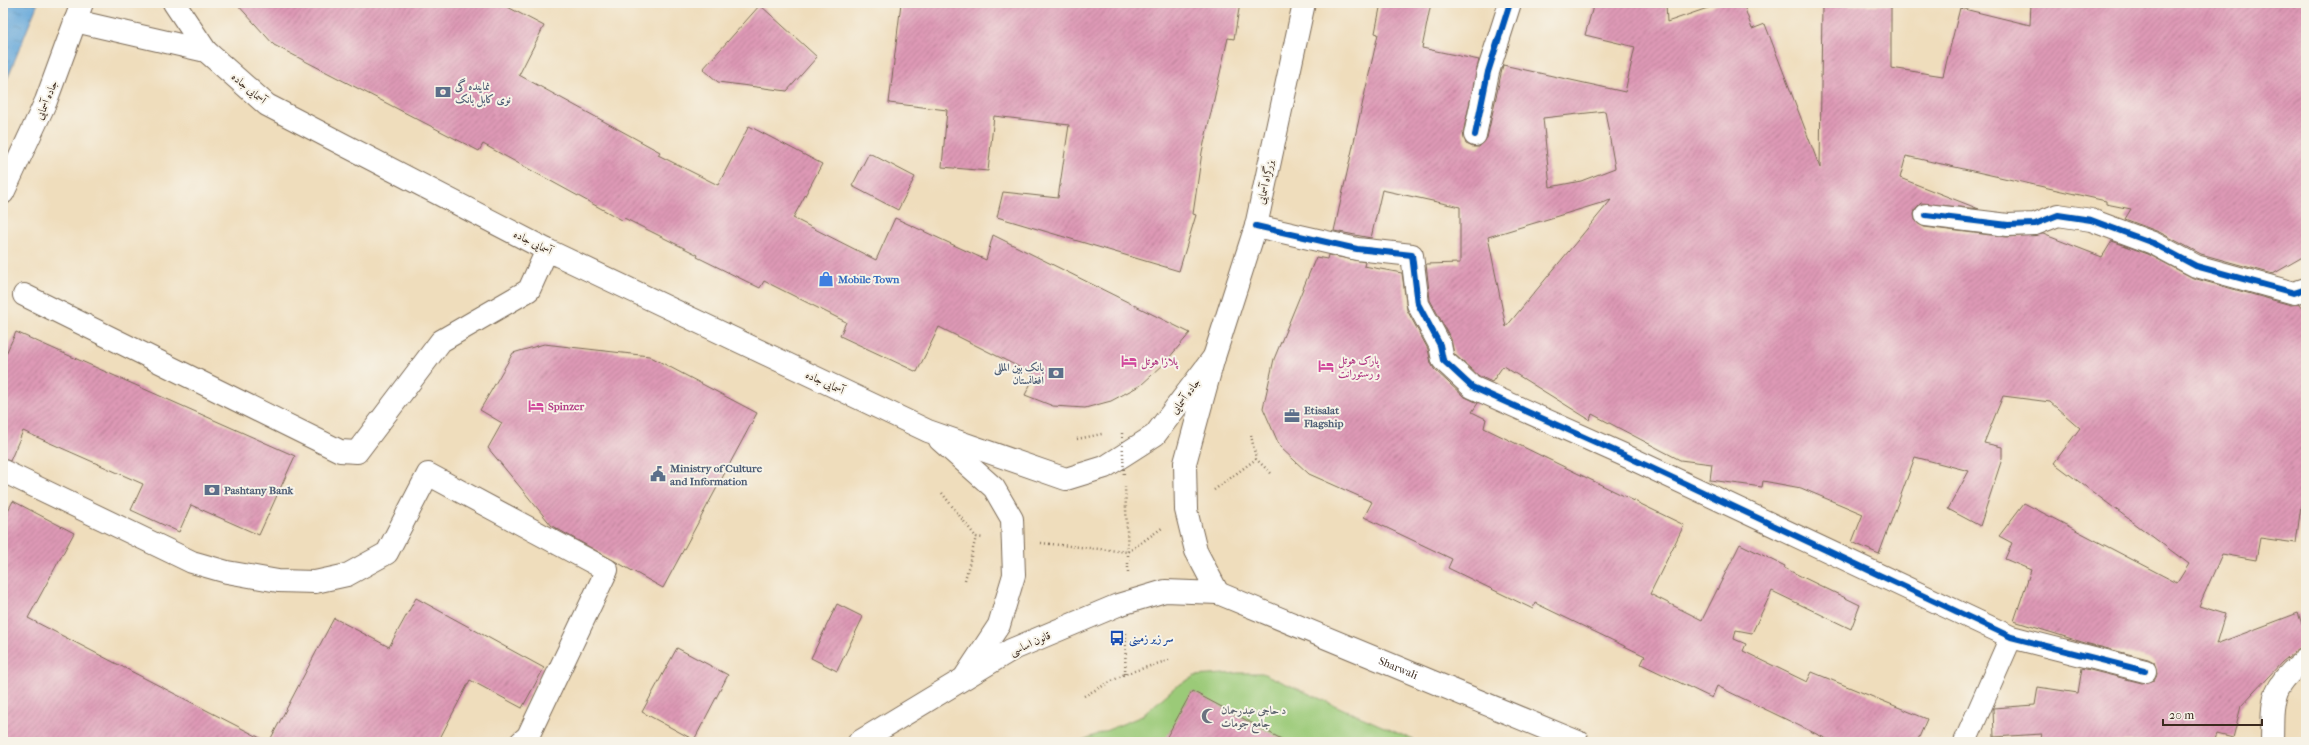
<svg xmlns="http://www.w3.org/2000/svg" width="2309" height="745" font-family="'IM FELL French Canon',Amiri,serif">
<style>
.park{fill:#9bca78;stroke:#6b7a4b}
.water{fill:url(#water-ripples);stroke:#50697c}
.building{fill:url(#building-hatch);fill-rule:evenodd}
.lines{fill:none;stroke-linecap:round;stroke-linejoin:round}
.minor-casing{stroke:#7a6955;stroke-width:24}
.major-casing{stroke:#7a6955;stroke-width:24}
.highway-casing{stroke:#7a6955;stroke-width:24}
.path{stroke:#7a6955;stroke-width:2.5;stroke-dasharray:1 3;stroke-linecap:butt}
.minor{stroke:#fff;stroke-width:22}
.major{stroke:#fff;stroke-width:22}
.highway{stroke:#fff;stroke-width:22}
.path-bridge{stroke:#7a6955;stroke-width:2.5;stroke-dasharray:1 3;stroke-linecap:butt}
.cycleway-casing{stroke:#f7f3e8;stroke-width:8}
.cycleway{stroke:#0057b8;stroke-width:6}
.labels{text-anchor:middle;stroke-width:4;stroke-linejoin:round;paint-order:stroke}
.service-label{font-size:11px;font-weight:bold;fill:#4e5e75;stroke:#f7f3e8;text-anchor:start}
.street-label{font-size:11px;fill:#3b2a1e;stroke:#f7f3e8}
.shop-label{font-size:11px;font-weight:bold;fill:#366cbe;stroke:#f7f3e8;text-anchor:start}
.hotel-label{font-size:11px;font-weight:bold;fill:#b23c85;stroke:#f7f3e8;text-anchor:start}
.transit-label{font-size:11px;font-weight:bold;fill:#164399;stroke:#f7f3e8;text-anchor:start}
.worship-label{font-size:11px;font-weight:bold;fill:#5b616d;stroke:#f7f3e8;text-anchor:start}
</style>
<defs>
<pattern id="water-ripples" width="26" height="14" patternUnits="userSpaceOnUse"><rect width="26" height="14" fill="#66a8da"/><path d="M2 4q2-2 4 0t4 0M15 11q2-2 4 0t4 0" fill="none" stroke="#5589b0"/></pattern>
<pattern id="building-hatch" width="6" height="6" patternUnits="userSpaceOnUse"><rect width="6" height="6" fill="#de99b6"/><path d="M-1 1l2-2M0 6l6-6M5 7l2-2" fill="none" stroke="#b57d93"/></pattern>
</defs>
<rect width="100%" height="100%" fill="#f7f3e8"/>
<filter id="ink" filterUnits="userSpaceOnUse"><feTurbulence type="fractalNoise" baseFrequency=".025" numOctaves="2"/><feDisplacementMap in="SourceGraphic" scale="8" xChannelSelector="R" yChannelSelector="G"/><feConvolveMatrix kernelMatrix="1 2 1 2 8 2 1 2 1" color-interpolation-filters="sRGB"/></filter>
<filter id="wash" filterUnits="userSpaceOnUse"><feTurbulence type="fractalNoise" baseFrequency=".012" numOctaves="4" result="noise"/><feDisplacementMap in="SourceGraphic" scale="16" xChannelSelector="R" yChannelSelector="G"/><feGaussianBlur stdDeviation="0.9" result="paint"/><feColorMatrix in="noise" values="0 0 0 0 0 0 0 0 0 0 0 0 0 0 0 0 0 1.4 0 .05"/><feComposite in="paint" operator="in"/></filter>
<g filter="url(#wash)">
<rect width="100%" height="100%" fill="#efddbc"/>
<path class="park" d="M1238,673h24l156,69h-340l64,-26 33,-29 20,-11z"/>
<path class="water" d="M3,3h35l-35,86z"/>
<g id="blocks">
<path class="building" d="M236,3h264l44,23 -25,49 141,77 -2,3 60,30 31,-59 73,38 -29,54 83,42 19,-42 91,42 7,-25 197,98 -27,32 -22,20 -30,16 -26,7 -32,-2 -28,-11 10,-20 -96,-48 -22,45 -77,-36 6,-14 -82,-41 -4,7 -63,-31 1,-2 -74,-37 -2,2 -139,-76 -4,7 -205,-106z
M901,3h339l-6,36 -6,-1 -26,114 -9,62 3,1 -17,56 -182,-54 6,-25 55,6 11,-73 -75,-9 -6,55 -46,-4 5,-57 -58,-7z
M1381,3h50l-9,45 57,12 -16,73 3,11 7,3h6l8,-9 16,-73 122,27 10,-45 -50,-12 9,-32h72l1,19 55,-19h21l9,26 13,-5 55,144 2,-163h69v63l52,8 17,-68 70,17 1,-22h275v252l-33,19 -72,-20 -42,-22 -34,-13 6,-10 -25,-5v-3l-200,-45 -6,22 79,31 -58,-6 -5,5 -2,6 1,6 9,7 83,10 36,-3 59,23 10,-16 36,13 45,24 98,27 8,-1 7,8v156l-10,75 -36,-5 -4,22 -34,-6 -23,52 26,8 -9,30 82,-31 8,22v12l-8,2 -16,13 -41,44 -8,32 -16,-4 -3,8h-174l2,-8 -48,3 -1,-29 42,-3 3,-18 40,6 4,-25 60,15 12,-3 3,-6 -3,-12 -6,-3 -63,-16 -71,-22 17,-51 -26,-11 7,-16 -13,-7 25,-33 153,80 12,-19 -135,-101 26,-35 -30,-26 -47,-6 -19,47 18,4v12l-22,67 -32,-17 21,-38 -54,-14 -36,97 -27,-12 11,-28 -62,-26 -38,-7 -1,6 -52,-7 2,-16 -32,-4 -88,-46 -2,6 -87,-54 -11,16 -13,-6 -25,-22 -3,-15 -21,-39 -4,-36 34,-1v-56l-78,-17 -11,48 -37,-7 44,-197 -3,-1zM1605,111l10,57 -34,13 -31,6 -7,-69zM1611,200l-105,127 -18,-90z
M760,5l57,52 -30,34 -69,-9 -15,-13z
M869,153l46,24 -17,33 -46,-24z
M1328,255l37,7 -1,4 38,7 5,37 21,39 3,14 3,6 29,27 15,7 -6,9 14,7 -2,9 200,97 -34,69 52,26 38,-76 45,22 -1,2 76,37 -9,24 -79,-38 -20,42 -16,-3 -2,9 12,5 -3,7 64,31 5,-10 115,47 -10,23h-84l-116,-56 -5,12 -71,-34 4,-8 -110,-53 -2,6 -85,-41 4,-9 -88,-42 8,-15 -63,-28 -29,-27 -17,-39 11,-49 42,-102 11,2z
M16,332l279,124 -36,79 -68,-30 -12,27 -48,-22 12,-26 -120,-53 -13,30 -7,-2v-99z
M544,344l105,12 108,57 -94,175 -111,-62 -64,-78 14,-25 -22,-13 33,-57z
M13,501l61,32 -46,85 240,124h-265v-222z
M416,598l128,70 -22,40 -52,-28 -32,62h-169l65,-124 55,29z
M837,604l26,13 -26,54 -26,-13z
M677,648l51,27 -34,65 -52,-28z
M1192,691l95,51h-123z"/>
</g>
</g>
<g filter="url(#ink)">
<use href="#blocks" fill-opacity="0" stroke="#7a6955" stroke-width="1"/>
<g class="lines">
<defs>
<path id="minor" d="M75,21l131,30
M1475,135l13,-63 22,-69
M1926,215l82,10 27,-1 23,-9 33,5 62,23 43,23 98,27 12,-4
M1256,226l101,23 55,6 6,49 22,41 3,15 29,27 152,68 387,182 134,34
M24,295l316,156 17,1 84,-111 88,-51 18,-40
M3,471l189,91 35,10 51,9 37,1 32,-7 40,-22 41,-79 179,96 -79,166 -7,6
M1965,742l46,-105
M2272,742c1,-42 -3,-55 34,-83"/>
<path id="major" d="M3,193l43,-92 36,-98"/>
<g id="highway">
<path d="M174,3l32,48 61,54 280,145 381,181 138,48 39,-12 50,-32 59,-78"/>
<path d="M940,440l54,48 18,31 2,56 -15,50 -33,50"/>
<path d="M1218,593l-22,-42 -10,-41 -1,-47 29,-106 42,-131 48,-223"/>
<path id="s1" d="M859,742l152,-92 107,-45 47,-14 53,2 360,149"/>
</g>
</defs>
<use href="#minor" class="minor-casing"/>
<use href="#major" class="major-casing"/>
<use href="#highway" class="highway-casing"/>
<path class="path" d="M1251,435l5,24 17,16
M1077,439l25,-5
M1214,490l42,-31
M942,493l34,44 8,1
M1041,543l87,9 -3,-65
M1128,572v-20l34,-24
M965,580l11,-43
M1125,674l1,-41
M1084,696l41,-22 47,-15"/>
<use href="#minor" class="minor"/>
<use href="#major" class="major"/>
<use href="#highway" class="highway"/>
<path class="path-bridge" d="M1122,433l2,44"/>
<defs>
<path id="cycleway" d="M1475,135l13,-63 22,-69
M1926,215l82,10 27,-1 23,-9 33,5 62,23 43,23 98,27 12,-4
M1256,226l101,23 55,6 6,49 22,41 3,15 29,27 152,68 387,182 134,34"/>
</defs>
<use href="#cycleway" class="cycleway-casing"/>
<use href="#cycleway" class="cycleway"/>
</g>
</g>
<defs>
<symbol id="bank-bare" viewBox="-9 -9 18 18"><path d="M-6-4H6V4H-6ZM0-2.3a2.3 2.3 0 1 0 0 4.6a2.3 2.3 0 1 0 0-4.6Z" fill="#5c6f8a" stroke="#f7f3e8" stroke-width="2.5" paint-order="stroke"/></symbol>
<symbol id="shop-bare" viewBox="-9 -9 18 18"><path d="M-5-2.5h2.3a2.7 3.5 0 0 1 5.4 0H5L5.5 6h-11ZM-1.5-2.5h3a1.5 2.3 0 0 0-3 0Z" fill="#3f7fe0" stroke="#f7f3e8" stroke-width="2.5" paint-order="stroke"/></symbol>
<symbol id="hotel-bare" viewBox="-9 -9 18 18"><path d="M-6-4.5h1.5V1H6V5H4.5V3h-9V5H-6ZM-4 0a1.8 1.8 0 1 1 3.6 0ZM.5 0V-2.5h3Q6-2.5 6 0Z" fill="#d1479c" stroke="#f7f3e8" stroke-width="2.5" paint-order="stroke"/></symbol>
<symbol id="office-bare" viewBox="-9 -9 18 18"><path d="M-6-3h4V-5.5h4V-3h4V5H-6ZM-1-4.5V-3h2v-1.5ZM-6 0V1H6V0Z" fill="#5c6f8a" stroke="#f7f3e8" stroke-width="2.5" paint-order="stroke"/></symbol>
<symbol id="civic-bare" viewBox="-9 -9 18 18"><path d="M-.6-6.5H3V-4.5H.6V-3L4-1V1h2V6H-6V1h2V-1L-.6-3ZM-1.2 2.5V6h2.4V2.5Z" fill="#5c6f8a" stroke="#f7f3e8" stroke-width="2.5" paint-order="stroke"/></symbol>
<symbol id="bus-bare" viewBox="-9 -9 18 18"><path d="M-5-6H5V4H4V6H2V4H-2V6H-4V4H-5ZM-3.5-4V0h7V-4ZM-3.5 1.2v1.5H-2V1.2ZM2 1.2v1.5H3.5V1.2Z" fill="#1a4fb4" stroke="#f7f3e8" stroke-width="2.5" paint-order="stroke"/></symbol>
<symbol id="mosque-bare" viewBox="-9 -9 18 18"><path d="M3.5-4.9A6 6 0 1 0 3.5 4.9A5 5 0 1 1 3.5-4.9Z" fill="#6b7280" stroke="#f7f3e8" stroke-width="2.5" paint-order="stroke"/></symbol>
</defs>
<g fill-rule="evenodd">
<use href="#bank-bare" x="432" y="81" width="22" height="22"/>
<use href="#shop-bare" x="815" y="268" width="22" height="22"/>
<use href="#hotel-bare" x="1118" y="350" width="22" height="22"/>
<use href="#hotel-bare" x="1315" y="355" width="22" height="22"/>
<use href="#bank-bare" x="1045" y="362" width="22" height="22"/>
<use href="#hotel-bare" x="525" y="395" width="22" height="22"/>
<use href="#office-bare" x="1281" y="405" width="22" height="22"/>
<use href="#civic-bare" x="647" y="463" width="22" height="22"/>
<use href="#bank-bare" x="201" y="479" width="22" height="22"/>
<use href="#bus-bare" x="1106" y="627" width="22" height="22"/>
<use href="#mosque-bare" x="1198" y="705" width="22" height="22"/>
</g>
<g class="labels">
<g class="service-label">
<text x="455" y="90">نماینده گی<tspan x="455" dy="13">نوی کابل بانک</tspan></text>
<text x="1044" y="371" text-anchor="end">بانک بین المللی<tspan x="1044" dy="13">افغانستان</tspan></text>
<text x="1304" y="414">Etisalat<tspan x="1304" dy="13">Flagship</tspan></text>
<text x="670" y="472">Ministry of Culture<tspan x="670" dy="13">and Information</tspan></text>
<text x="224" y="494">Pashtany Bank</text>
</g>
<g class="street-label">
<text transform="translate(249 88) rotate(40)" y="4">آسمایی جاده</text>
<text transform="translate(46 100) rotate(-68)" y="4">جاده آسمایی</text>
<text transform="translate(1265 182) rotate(-78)" y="4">بزرگراه آسمایی</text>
<text transform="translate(533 242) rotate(27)" y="4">آسمایی جاده</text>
<text transform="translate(825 382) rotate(25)" y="4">آسمایی جاده</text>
<text transform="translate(1185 396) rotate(-53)" y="4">جاده آسمایی</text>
<text transform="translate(1030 643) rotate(-24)" y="4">قانون اساسی</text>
<text dy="4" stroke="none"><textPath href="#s1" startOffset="591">Sharwali</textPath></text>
</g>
<g class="shop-label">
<text x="838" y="283">Mobile Town</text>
</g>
<g class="hotel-label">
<text x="1338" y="364">پارک هوتل<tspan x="1338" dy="13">و رستورانت</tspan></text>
<text x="1141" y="365">پلازا هوتل</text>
<text x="548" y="410">Spinzer</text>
</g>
<g class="transit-label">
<text x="1129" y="642">سر زیر زمینی</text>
</g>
<g class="worship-label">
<text x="1221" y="714">د حاجي عبدرحمان<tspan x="1221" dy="13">جامع جومات</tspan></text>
</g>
</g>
<rect width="2309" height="745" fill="none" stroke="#f7f3e8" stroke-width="16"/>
<path d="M2163 719v6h99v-6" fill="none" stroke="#3b2a1e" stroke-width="2"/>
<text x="2169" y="719" font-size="12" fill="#3b2a1e" stroke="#f7f3e8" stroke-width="3" paint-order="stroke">20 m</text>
</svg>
